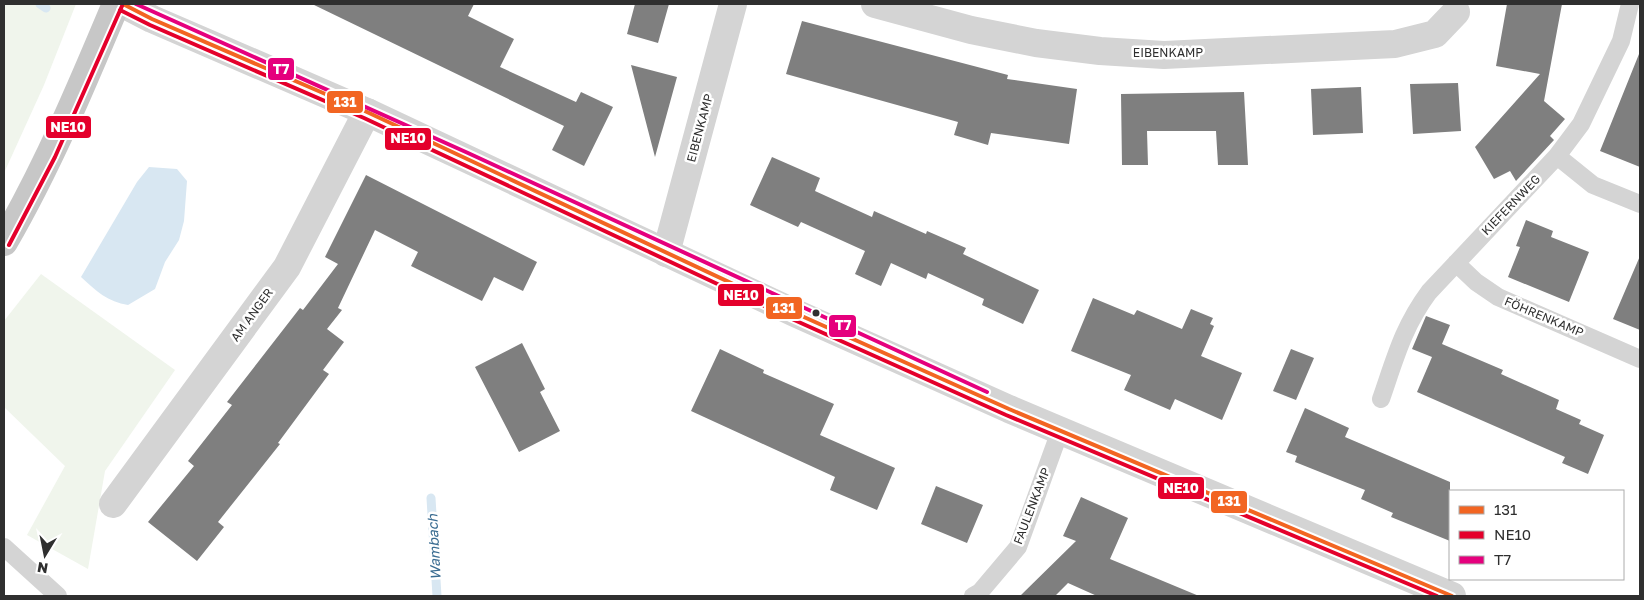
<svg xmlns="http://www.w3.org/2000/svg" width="1644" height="600" font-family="'Golos Text',sans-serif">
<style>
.green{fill:#f0f5ec}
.water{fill:#d8e7f2}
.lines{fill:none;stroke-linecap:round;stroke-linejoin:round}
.stream{stroke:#d8e7f2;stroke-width:9}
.building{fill:#7f7f7f}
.service{stroke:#d4d4d4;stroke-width:18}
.minor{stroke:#d4d4d4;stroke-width:28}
.tertiary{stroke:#d4d4d4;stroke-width:28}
.primary{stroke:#c7c7c7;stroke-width:28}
.bus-1-casing{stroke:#fff;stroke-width:8}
.bus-2-casing{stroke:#fff;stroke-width:8}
.bus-3-casing{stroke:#fff;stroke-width:8}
.bus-1{stroke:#f26522;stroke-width:4}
.bus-2{stroke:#e4002b;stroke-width:4}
.bus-3{stroke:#e5007d;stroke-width:4}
.bus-dot{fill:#2f2f2f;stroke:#fff;stroke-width:2}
.labels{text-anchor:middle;stroke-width:5;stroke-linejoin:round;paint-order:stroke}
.street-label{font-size:12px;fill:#2f2f2f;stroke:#fff}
.water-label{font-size:14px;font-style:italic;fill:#3b6d92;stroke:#fff}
.line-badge{stroke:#fff;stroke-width:2}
.badge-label{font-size:14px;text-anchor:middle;font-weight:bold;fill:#fff}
</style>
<rect width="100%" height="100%" fill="#fff"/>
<path class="green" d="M4,4h72l-32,81 -40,88z
M41,274l134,96 -70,101 -17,98 -61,-34 38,-69 -61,-59v-86z"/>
<path class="water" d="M149,167l28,2 10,12 -3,40 -5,19 -14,22 -10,27 -27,16c-20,-3 -32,-14 -47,-28l56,-95z"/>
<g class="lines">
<path class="stream" d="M40,4l6,4
M431,498l6,98"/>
</g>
<path class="building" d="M312,4h162l-6,12 46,23 -14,28 76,35 5,-10 32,15 -29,59 -32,-16 12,-24z
M635,4h34l-11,39 -31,-9z
M1507,4h55l-18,97 21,18 -15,17 4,4 -38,41 -6,-10 -16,8 -19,-32 65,-73 -44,-8z
M802,21l206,54 -1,4 70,10 -8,55 -78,-11 -3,12 -34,-10 4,-13 -172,-48z
M1639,54h1v113l-40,-16z
M631,65l46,12 -22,80z
M1458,83l3,48 -48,3 -3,-50z
M1361,87l2,46 -50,2 -2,-46z
M1244,92l4,73h-30l-2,-34h-69l1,34h-26l-1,-71z
M772,157l48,21 -5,13 57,26 2,-6 52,23 1,-3 39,17 -3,6 76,36 -16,34 -41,-19 2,-6 -56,-26 -2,6 -35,-16 -10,23 -26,-12 10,-23 -64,-29 -3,5 -48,-22z
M366,175l171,87 -14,29 -29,-14 -12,24 -71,-35 7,-14 -43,-22 -37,78 4,2 -15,19 17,13 -21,28 6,4 -51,69 2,1 -62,78 6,5 -27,34 -49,-39 46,-56 -6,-5 44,-56 -5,-3 73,-94 3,2 35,-46 -13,-7z
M1526,220l27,11 -2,6 38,15 -20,50 -61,-25 12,-30 -4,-1z
M1640,256v74l-27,-11z
M1093,298l41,17 3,-5 45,19 9,-20 22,9 -3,6 4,2 -13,30 41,17 -20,47 -47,-21 -5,11 -46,-20 7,-15 -60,-24z
M1426,316l24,9 -8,19 61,26 -2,4 58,26 -3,9 25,11 -2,4 25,11 -16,39 -26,-11 3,-6 -148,-65 15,-35 -20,-8z
M522,343l23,46 -5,3 20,39 -41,21 -44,-85z
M720,349l44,21 -1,3 71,31 -14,31 75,33 -18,42 -47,-20 5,-13 -144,-66z
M1291,349l23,9 -18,42 -23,-9z
M1305,408l44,20 -4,9 105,45v59l-59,-24 2,-4 -32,-14 4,-9 -70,-28 2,-6 -11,-4z
M936,486l47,19 -16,38 -46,-19z
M1081,497l47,21 -18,41 89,37h-102l-29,-13 -13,13h-35l56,-55 -13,-5z"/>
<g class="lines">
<path class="service" d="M1557,156l36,29 47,19
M1456,263l20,19 22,15 142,62
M1381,399c14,-40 22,-72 48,-107l128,-136 24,-32 40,-83 9,-37
M4,547l54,49
M973,596l7,-4 38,-45 42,-116"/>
<path class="minor" d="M875,4l96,26 65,13 64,8 64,4 231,-11 40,-10 21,-22
M666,253l67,-249
M113,504l174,-237 80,-155"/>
<path class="tertiary" d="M123,4l29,15 215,93 428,201 214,96 443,187"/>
<path class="primary" d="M4,242c44,-76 78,-157 112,-238"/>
<defs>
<path id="bus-1" d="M123,4l29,15 215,93 428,201 214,96 443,187"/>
<path id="bus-2" d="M120,10l30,15 214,93 428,201 214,96 431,181
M9,245l46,-88 67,-151"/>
<path id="bus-3" d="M136,4l332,149 519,239"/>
</defs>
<use href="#bus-1" class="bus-1-casing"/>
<use href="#bus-2" class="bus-2-casing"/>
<use href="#bus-3" class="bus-3-casing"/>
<use href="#bus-1" class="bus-1"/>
<use href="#bus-2" class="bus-2"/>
<use href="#bus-3" class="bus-3"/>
</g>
<circle class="bus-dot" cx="816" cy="313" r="4.5"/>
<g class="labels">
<g class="street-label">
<text x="1168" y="57">EIBENKAMP</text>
<text transform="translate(700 128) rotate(-75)" y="4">EIBENKAMP</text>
<text transform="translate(1511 205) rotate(-46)" y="4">KIEFERNWEG</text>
<text transform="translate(252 315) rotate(-54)" y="4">AM ANGER</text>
<text transform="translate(1544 317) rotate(23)" y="4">FÖHRENKAMP</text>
<text transform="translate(1032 506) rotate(-69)" y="4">FAULENKAMP</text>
</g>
<g class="water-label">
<text transform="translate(434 547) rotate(-93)" y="5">Wambach</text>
</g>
</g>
<g class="line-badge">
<rect x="267" y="57" width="28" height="24" rx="5" fill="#e5007d"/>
<rect x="326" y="90" width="38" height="24" rx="5" fill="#f26522"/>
<rect x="45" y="115" width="47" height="24" rx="5" fill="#e4002b"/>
<rect x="384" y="127" width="48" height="24" rx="5" fill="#e4002b"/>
<rect x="717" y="283" width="48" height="24" rx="5" fill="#e4002b"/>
<rect x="765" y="296" width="38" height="24" rx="5" fill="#f26522"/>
<rect x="828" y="314" width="29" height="24" rx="5" fill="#e5007d"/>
<rect x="1157" y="476" width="48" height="24" rx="5" fill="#e4002b"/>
<rect x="1210" y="490" width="38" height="24" rx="5" fill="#f26522"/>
</g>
<g class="badge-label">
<text x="281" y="74">T7</text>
<text x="345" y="107">131</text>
<text x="68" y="132">NE10</text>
<text x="408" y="143">NE10</text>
<text x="741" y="300">NE10</text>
<text x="784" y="313">131</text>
<text x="843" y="330">T7</text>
<text x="1181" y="493">NE10</text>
<text x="1229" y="506">131</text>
</g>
<rect width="1644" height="600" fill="none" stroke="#2f2f2f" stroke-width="10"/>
<rect x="1449" y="490" width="175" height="90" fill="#ffffff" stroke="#acacac"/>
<rect x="1459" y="506" width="25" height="8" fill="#f26522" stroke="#acacac"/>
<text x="1494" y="515" font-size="15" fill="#2f2f2f">131</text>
<rect x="1459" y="531" width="25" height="8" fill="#e4002b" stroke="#acacac"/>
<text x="1494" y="540" font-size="15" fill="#2f2f2f">NE10</text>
<rect x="1459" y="556" width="25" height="8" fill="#e5007d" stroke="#acacac"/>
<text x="1494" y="565" font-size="15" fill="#2f2f2f">T7</text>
<g transform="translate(45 555) rotate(190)" stroke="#ffffff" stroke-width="4" paint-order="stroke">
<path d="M0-4L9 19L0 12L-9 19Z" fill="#2f2f2f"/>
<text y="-8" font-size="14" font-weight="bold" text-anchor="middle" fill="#2f2f2f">N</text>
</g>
</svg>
